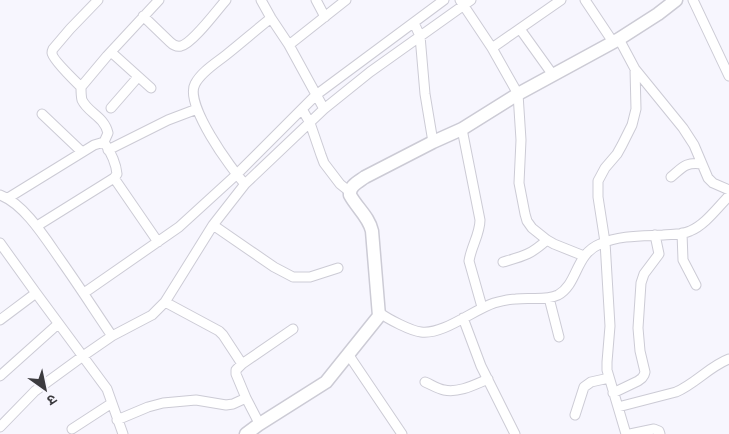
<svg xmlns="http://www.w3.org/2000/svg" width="729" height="434" font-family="'Crimson Pro','Noto Sans Devanagari',serif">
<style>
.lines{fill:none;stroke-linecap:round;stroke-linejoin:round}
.street-casing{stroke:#cccbd5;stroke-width:11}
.secondary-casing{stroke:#cccbd5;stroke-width:15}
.street{stroke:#fff;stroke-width:9}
.secondary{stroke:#fff;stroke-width:12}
</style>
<rect width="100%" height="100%" fill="#f7f6fe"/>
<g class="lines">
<defs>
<path id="street" d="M261,0l10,18 18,27 35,64
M316,0l9,17
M460,0l32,48 26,46 3,46 -2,43 6,31 2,7 5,7 15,12 7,4 30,12
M585,0l28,42
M693,0l36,76
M143,16l27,26c3,3 6,5 11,4 12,-3 36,-36 45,-46
M414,23l6,13 5,58 8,48
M520,29l33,46
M619,39l16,30 48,59 11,17 14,33 5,5 16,7
M289,45l57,-45
M492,48l69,-48
M111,52l40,36
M81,87c-5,-5 -29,-28 -29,-34 0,-1 0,-2 1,-4l17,-20 28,-29
M111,108l27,-31
M302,109l8,14 11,32 3,8 16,21 10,8
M42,114l40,38
M462,129l18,91c0,14 -9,27 -11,41l13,46
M108,150l60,-30 29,-11
M671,177c12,-10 14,-15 31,-13
M114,178l44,64
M245,184c-14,-15 -61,-80 -50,-100 6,-12 21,-21 31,-29 15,-12 30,-25 45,-37
M0,195c25,9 47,46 62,67 17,24 33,49 50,74
M8,198l86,-53 10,-3 4,-9c-4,-17 -20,-20 -26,-33 -1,-4 -1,-8 -1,-13l26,-31 52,-56
M213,225l61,42 19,10h17l28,-9
M37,226l77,-48 3,-4c-1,-11 -7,-23 -13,-32
M682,233l1,27 13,25
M0,243l36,50 71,96 16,45
M503,262c21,-6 27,-7 44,-22
M84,293l95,-66 57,-52 80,-80 128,-95
M549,298l10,39
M165,302l54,29 4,4 19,29
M380,313c8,6 31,18 41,19 22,3 52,-22 73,-29 7,-2 15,-4 22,-4 13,-2 30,2 42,-4 20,-11 17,-41 42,-51 20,-9 42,-8 63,-9 9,-1 19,0 27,-4 15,-6 27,-23 39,-35
M463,318l18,48 34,68
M0,320l36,-27
M348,354l54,80
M0,376l58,-52
M425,382c7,3 13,7 19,8 15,3 30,-5 44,-11
M613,393l25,-12 4,-3 2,-3 1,-3 -5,-21 -2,-23 3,-45 3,-9 15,-20 -4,-19
M618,407l58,-15c19,-8 34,-26 53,-33
M575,415l9,-28 7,-5 18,-4
M117,420l31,-13 15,-4 33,-3 30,5 7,-1 13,-6
M259,423l-13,-25 -10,-24v-4l6,-6 51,-35
M0,427l35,-36 48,-35 29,-20 40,-21 13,-13 48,-77 32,-41 79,-75 46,-37 101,-72
M72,429l40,-26
M626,434l-19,-64v-8l3,-36 -5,-84 -7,-45v-16l7,-13 12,-14 5,-9 10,-20 4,-16 -1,-40
M630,434l24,-5 5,2 1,3"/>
<path id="secondary" d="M246,434l12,-9 68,-43 53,-66 -7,-85c-3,-14 -15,-23 -22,-36 -1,-9 8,-13 15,-18l68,-35 29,-13 56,-35 101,-55 39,-25 18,-14"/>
</defs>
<use href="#street" class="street-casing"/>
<use href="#secondary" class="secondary-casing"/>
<use href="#street" class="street"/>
<use href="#secondary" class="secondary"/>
</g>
<g transform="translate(45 389) rotate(147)" stroke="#f7f6fe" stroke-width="4" paint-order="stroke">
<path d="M0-4L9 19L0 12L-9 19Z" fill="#3c3b3f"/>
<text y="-8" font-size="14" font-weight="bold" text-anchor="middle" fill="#3c3b3f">उ</text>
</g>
</svg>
